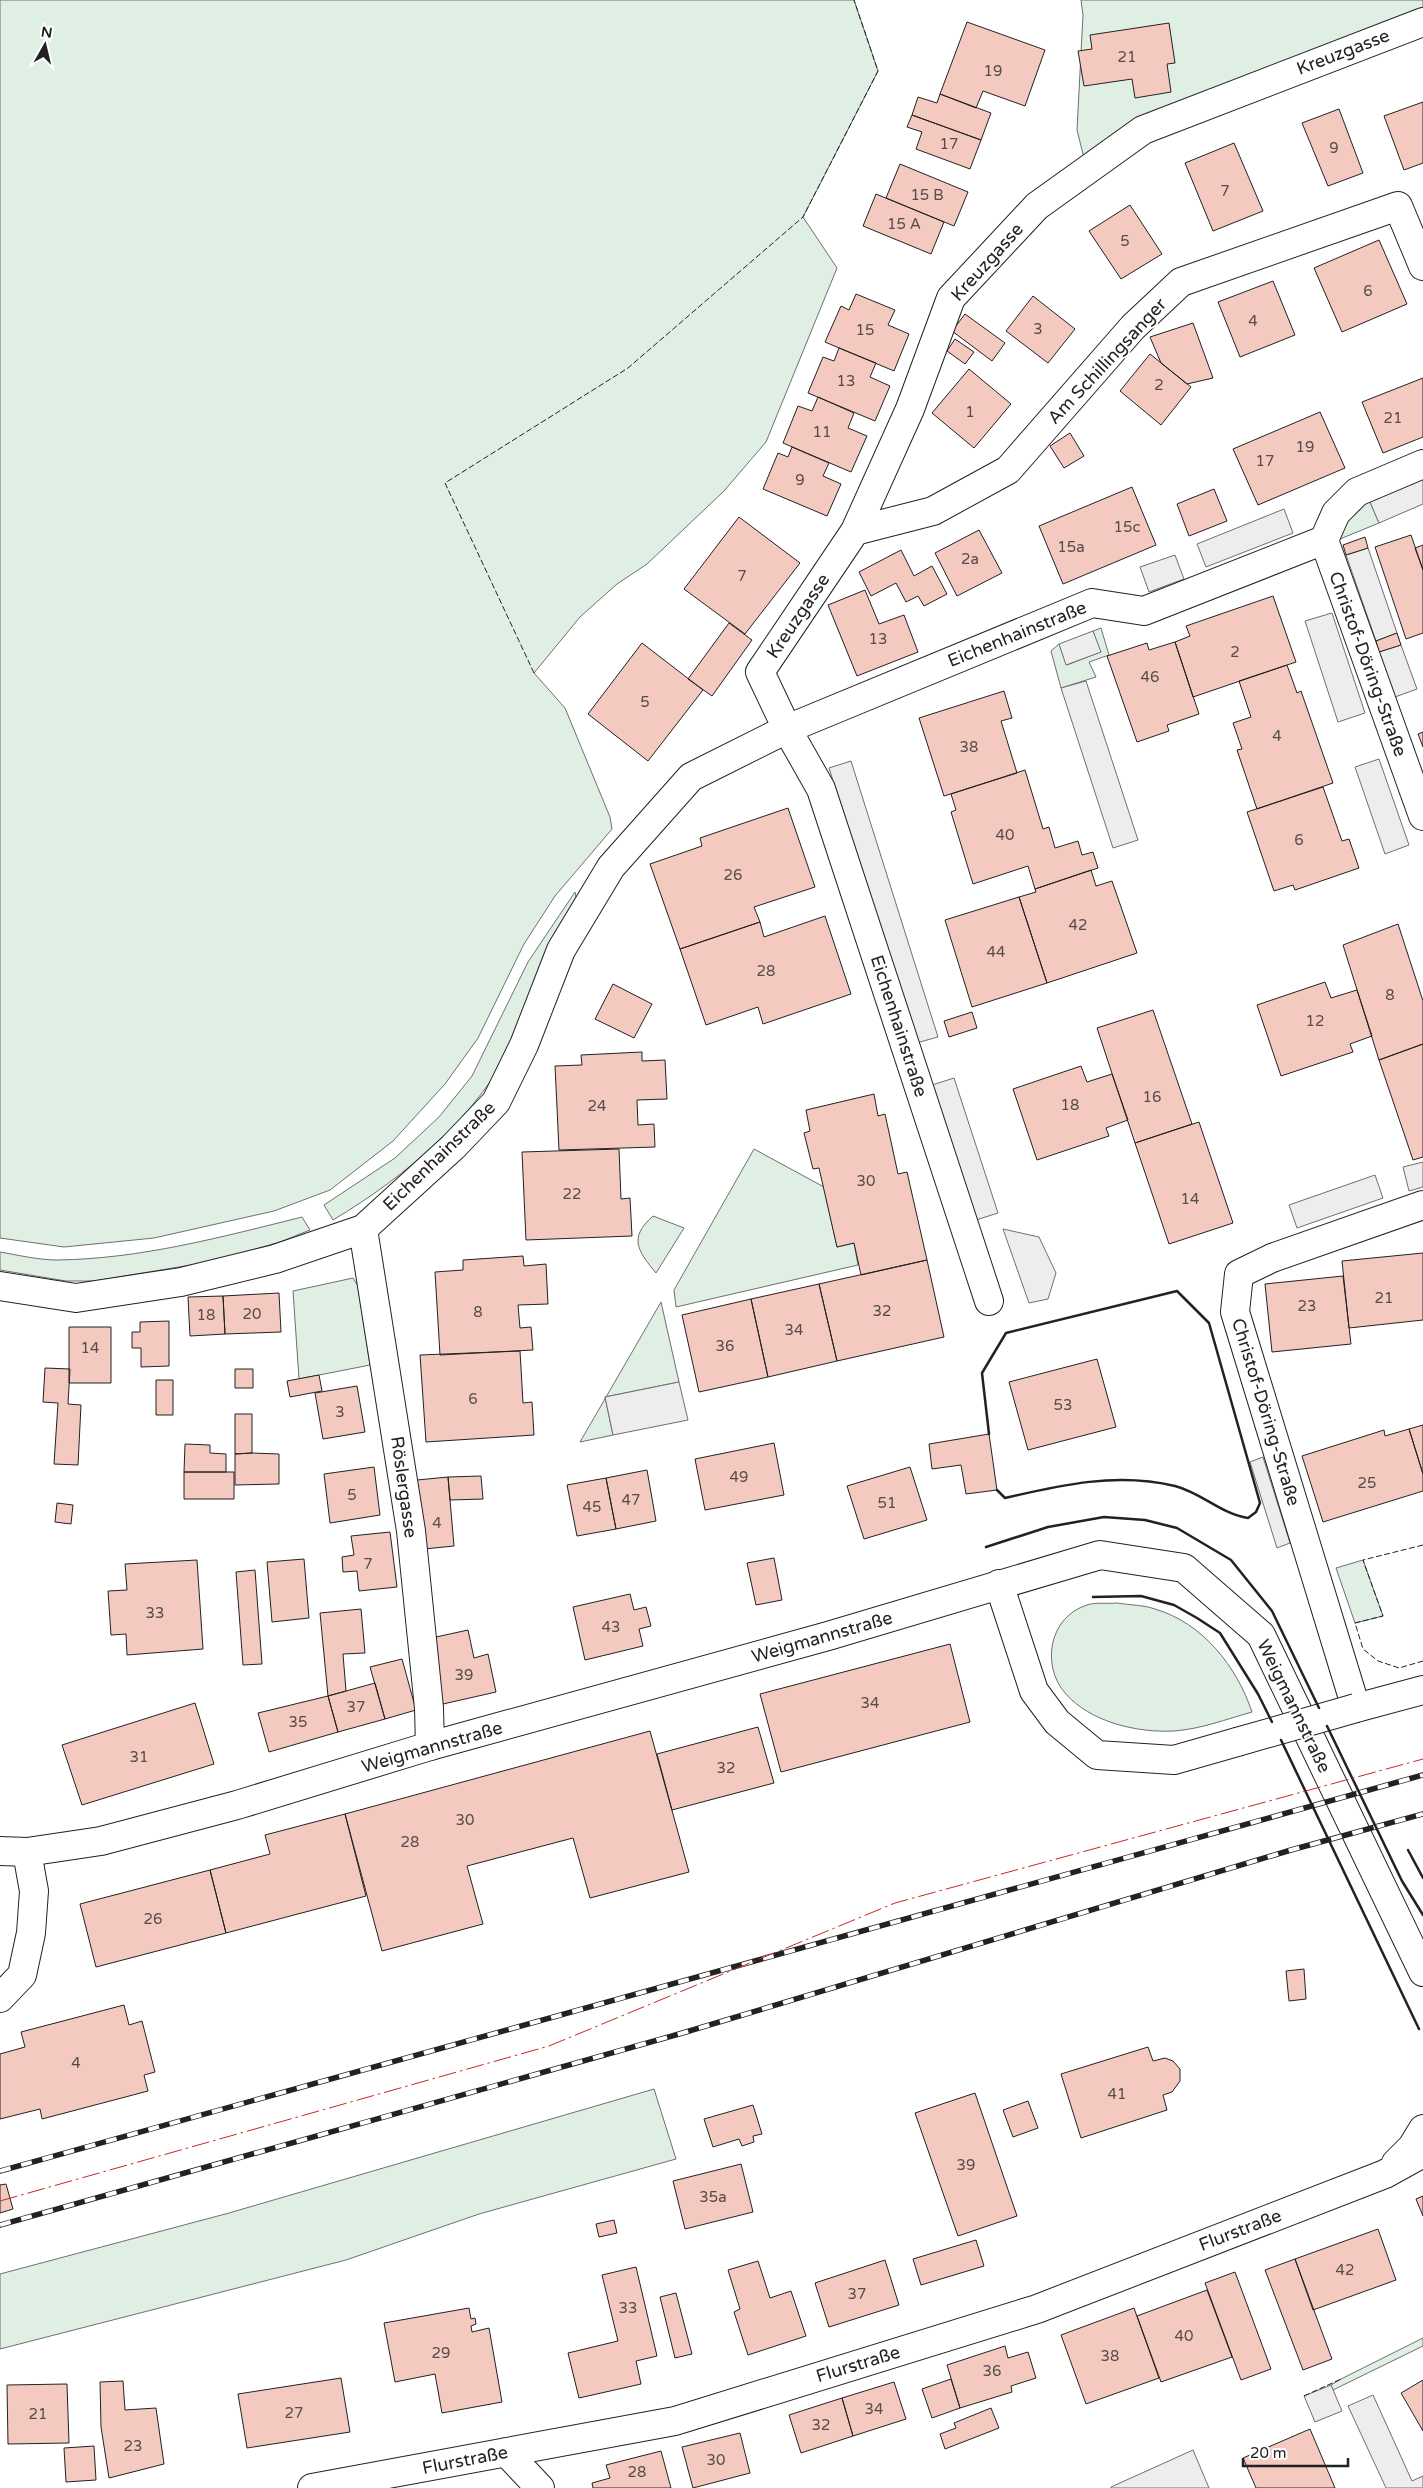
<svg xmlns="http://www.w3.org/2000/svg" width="1423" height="2488" font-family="'Varela Round',sans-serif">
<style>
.green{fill:#e0efe3;stroke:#6f6f6f}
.parking{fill:#ededed;stroke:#6f6f6f}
.building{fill:#f3c9c0;stroke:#222}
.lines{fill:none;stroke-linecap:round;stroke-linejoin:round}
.street-casing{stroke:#222;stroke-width:30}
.secondary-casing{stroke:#222;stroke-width:30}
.street{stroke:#fff;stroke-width:28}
.secondary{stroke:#fff;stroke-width:28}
.rail-casing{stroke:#222;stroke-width:5.5}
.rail{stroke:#fff;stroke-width:4;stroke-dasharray:11;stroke-linecap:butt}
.street-bridge-casing{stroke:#222;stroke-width:30;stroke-linecap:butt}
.street-bridge{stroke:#fff;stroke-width:28}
.fence{stroke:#222;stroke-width:1;stroke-dasharray:6 2.5;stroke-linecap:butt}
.wall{stroke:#222;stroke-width:2.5}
.power{stroke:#c62828;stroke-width:1;stroke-dasharray:18 4 2.5 4;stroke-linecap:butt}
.labels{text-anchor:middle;stroke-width:4;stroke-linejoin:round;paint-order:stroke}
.number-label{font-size:15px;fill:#564c4a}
.street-label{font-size:18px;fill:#222;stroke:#fff}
</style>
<rect width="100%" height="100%" fill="#fff"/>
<path class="green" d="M0,0h854l24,71 -75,146 34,51 -71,174 -42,49 -77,73 -30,20 -37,33 -46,56 31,35 45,109 2,12 -57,67 -31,48 -46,94 -33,46 -52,57 -63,49 -56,21 -120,27 -90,9 -64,-9z
M1081,0h342v11l-338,151 -8,-32 6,-115z
M1370,502l9,21 -39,16c2,-21 10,-30 30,-37z
M1101,628l8,27 -20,7 7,15 -35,11 -10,-37 8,-7 8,21 33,-13 -7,-21z
M575,892l1,5c-25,45 -39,93 -60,140 -36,78 -111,140 -183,183l-9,-15 71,-47 44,-41 33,-41 56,-114z
M754,1149l70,38 13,60 17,-4 4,22 -182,42 -2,-17z
M653,1216l31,12 -28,45c-18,-22 -28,-35 -3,-57z
M302,1217l8,13 -30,12 -71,20 -115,19h-28l-66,-11v-18c18,3 38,8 57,8 83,-1 165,-23 245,-43z
M353,1278l5,8 12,79 -71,14 -6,-88z
M661,1302l18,80 -74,15 8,38 -33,7z
M1363,1560l20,56 -28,7 -19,-55z
M1117,1603c12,2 27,2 38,6 48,14 82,58 97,103 -25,7 -51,17 -78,19 -37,2 -84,-9 -109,-38 -24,-28 -16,-76 22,-88 8,-3 21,-1 30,-2z
M654,2089l22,70 -197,55 -133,46 -346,89v-75l229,-61z
M1423,2338v8l-90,44 -2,-5 10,-6z"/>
<path class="parking" d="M1423,479v25l-44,19 -9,-21z
M1284,509l9,24 -87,34 -9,-23z
M1368,548l29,85 -21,8 -30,-86z
M1175,555l9,24 -35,13 -9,-25z
M1332,613l33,100 -27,9 -33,-101z
M1093,631l8,21 -35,13 -7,-21z
M1401,645l16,44 -22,8 -16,-45z
M1086,681l52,159 -25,8 -52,-160z
M1379,759l30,86 -24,9 -30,-87z
M851,761l87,276 -22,6 -87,-275z
M954,1078l44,135 -22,7 -44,-135z
M1423,1162v25l-14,4 -6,-24z
M1375,1175l8,23 -86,30 -8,-23z
M1003,1229l36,8 17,36 -8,26 -19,4z
M679,1382l9,38 -75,15 -8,-38z
M1263,1457l27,86 -13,5 -27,-86z
M1331,2385l11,26 -27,11 -11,-26z
M1373,2395l39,86 11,-5v12h-37l-38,-82z
M1193,2450l16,38h-98v-1z"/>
<path class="building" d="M967,22l78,28 -20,56 -42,-15 -7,17 -36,-14z
M1169,23l6,40 -8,1 4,28 -36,6 -3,-19 -48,7 -6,-35 14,-2 -2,-14z
M940,94l51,19 -10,27 -69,-25 6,-18 19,6z
M1423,102v61l-19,7 -20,-54z
M1339,109l24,64 -35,13 -26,-63z
M912,115l69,25 -11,29 -54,-20 6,-17 -15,-5z
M1234,143l29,68 -50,20 -28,-68z
M900,164l68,28 -14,34 -68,-28z
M876,194l68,28 -13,32 -68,-28z
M1130,205l32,49 -41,25 -32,-48z
M1379,240l28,64 -65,28 -28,-64z
M1273,281l22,54 -55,22 -22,-55z
M856,294l39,16 -7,15 21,9 -15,37 -69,-29 16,-36 8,4z
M1033,296l42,33 -27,34 -42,-32z
M965,314l40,29 -13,18 -40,-30z
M1193,323l20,55 -26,6 -26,-21 -11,-26z
M955,339l19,13 -9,12 -18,-13z
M839,348l37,15 -6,14 20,9 -15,35 -67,-28 15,-36 11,4z
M1150,354l41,33 -30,38 -41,-34z
M969,369l42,35 -37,44 -42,-35z
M1423,378v59l-40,16 -21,-51z
M818,397l36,16 -6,15 19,8 -16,36 -68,-29 15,-37 14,5z
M1320,412l25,56 -87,37 -25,-56z
M1070,433l14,23 -20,12 -14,-22z
M792,447l37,16 -6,13 18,8 -14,32 -64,-27 15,-36 10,4z
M1132,487l24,58 -93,39 -24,-58z
M1214,489l13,32 -38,15 -12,-32z
M739,517l61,46 -55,71 -61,-45z
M979,530l23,43 -45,23 -22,-43z
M1411,535l12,35v63l-17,6 -31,-92z
M1365,537l3,11 -22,7 -3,-10z
M1423,545v25l-8,-22z
M901,550l13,26 18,-10 15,28 -23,12 -6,-10 -12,6 -10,-19 -25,13 -12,-24z
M865,590l14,34 25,-9 14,37 -61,24 -29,-71z
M1273,596l23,66 -103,35 -18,-55 15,-6 -4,-10z
M729,623l23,17 -40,56 -24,-17z
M1397,633l4,12 -22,7 -3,-11z
M1175,642l24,72 -32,11 2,6 -32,11 -30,-86 40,-13 2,7z
M642,643l61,47 -55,71 -60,-47z
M1287,665l10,28 4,-2 32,92 -76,26 -20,-59 5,-1 -9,-26 18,-6 -12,-36z
M1004,691l8,27 -11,3 16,52 -73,23 -25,-78z
M1423,732v15l-5,-13z
M1025,770l18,59 6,-2 6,21 23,-7 4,14 11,-3 5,16 -63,21 -7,-23 -55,18 -22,-72 5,-2 -5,-16z
M1323,787l19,54 7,-2 10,29 -64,22 -2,-5 -19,6 -27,-79z
M788,808l27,79 -61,20 6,15 -80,27 -30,-85 52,-18 -2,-8z
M1091,870l5,16 16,-5 25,72 -90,30 -28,-86 17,-5 -1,-3z
M1019,897l28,86 -75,24 -27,-87z
M825,916l26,78 -88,30 -5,-17 -52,18 -26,-76 80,-27 4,15z
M1398,924l25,77v43l-44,16 -36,-115z
M1325,982l6,16 26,-8 15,46 -22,8 3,8 -72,24 -24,-71z
M613,984l39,20 -18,34 -39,-19z
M1153,1010l39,114 -57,19 -38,-115z
M972,1012l5,16 -28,9 -5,-16z
M1423,1044v113l-10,3 -34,-100z
M642,1052v9l23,-1 2,39 -30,1 1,25 16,-1 1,23 -96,3 -4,-84 27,-1 -1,-10z
M1081,1066l6,16 25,-8 16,46 -22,8 3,8 -72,24 -24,-71z
M874,1094l4,22 7,-2 13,60 9,-2 20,88 -66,15 -7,-32 -17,4 -18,-79 -6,1 -9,-36 6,-2 -4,-21z
M1199,1122l34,101 -64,21 -34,-101z
M619,1149l2,50 9,-1 2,38 -106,4 -4,-88z
M1423,1253v67l-74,8 -7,-67z
M523,1256l1,10 22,-2 2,40 -30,1 2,23 11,-1 2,23 -93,5 -5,-83 28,-2v-10z
M927,1260l17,77 -107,24 -18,-77z
M1343,1276l8,68 -79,8 -7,-68z
M819,1284l18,77 -69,16 -17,-78z
M279,1293l2,39 -56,2 -2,-38z
M223,1296l2,38 -35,2 -2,-39z
M751,1299l17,78 -69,15 -17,-77z
M169,1321v45l-28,1v-19h-9v-16h8v-10z
M69,1327h42v56h-42z
M520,1351l3,52 9,-1 2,33 -108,7 -6,-87z
M1097,1359l19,68 -88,23 -19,-68z
M45,1368l25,1 -2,35 13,1 -3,60 -24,-1 4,-61 -15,-1z
M235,1369h18v19h-18z
M319,1375l3,16 -32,6 -3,-16z
M156,1380h17v35h-17z
M357,1386l8,46 -42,7 -8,-46z
M235,1414h17v39l-17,1z
M1423,1425v49l-14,-45z
M1409,1429l14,45v17l-100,31 -21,-66 82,-26 1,6z
M989,1434l8,56 -31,4 -5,-29 -29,4 -3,-25z
M774,1443l10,52 -79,15 -10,-51z
M185,1444l25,1v8l16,1v18h-42z
M252,1453l27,1v30l-44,1v-31z
M374,1467l6,48 -50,8 -6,-49z
M910,1467l17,53 -63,19 -17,-53z
M647,1470l9,51 -40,8 -10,-51z
M184,1472h50v27h-50z
M481,1476l2,23 -33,1 -2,-23z
M448,1477l6,69 -30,3 -7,-69z
M606,1478l10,51 -39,7 -10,-51z
M57,1503l16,2 -2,19 -16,-2z
M390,1532l7,55 -38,4 -2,-20 -14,1 -1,-15 12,-2 -3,-19z
M774,1558l8,42 -26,5 -9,-42z
M304,1559l5,59 -37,4 -5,-60z
M197,1560l6,89 -76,6 -1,-21 -15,1 -3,-44 19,-1 -2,-26z
M255,1570l7,94 -19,1 -7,-93z
M630,1594l4,16 12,-3 5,19 -12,3 4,17 -58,14 -12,-53z
M361,1609l4,44 -22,1 3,37 -18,5 -8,-83z
M468,1630l6,28 14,-4 8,38 -53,12 -16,-65z
M950,1644l20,78 -189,50 -21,-78z
M402,1659l14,51 -31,9 -15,-52z
M375,1683l10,36 -47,13 -10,-36z
M328,1696l10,36 -69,20 -11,-39z
M195,1703l19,61 -132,41 -20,-60z
M758,1727l16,56 -102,27 -15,-56z
M650,1731l39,141 -99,26 -17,-60 -106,28 16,58 -101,27 -37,-137z
M345,1814l21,82 -140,37 -16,-63 60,-16 -5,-19z
M210,1870l16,63 -130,34 -16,-63z
M1304,1969l2,30 -17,2 -3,-30z
M124,2005l5,20 13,-4 13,51 -11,3 4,16 -106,28 -2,-10 -40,10v-65l25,-7 -4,-15z
M1148,2047l5,14 12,-3 8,3 7,8v12l-8,11 -9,3 4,15 -86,28 -20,-64z
M975,2093l42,123 -59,20 -43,-123z
M1028,2101l10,27 -25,9 -10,-27z
M753,2105l9,29 -9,2 1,6 -12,4 -3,-7 -26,8 -9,-28z
M741,2164l12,48 -68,17 -12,-48z
M6,2184l7,25 -13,4v-28z
M1423,2196v20l-7,-17z
M614,2220l3,13 -18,4 -3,-13z
M1378,2229l18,51 -83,30 -18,-51z
M976,2240l8,26 -63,19 -8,-26z
M1295,2259l37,100 -29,11 -38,-100z
M885,2260l14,45 -70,22 -14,-44z
M758,2261l12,37 21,-7 15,45 -58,19 -14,-43 6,-3 -12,-39z
M636,2267l21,89 -21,5 5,23 -62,14 -11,-45 50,-12 -16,-66z
M1235,2272l36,97 -30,11 -36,-97z
M1207,2290l25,67 -71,25 -24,-66z
M676,2293l16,61 -17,4 -15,-61z
M469,2308l2,11 4,-1 1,6 -5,2 1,6 17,-4 13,74 -60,11 -7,-39 -40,8 -11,-59z
M1134,2308l25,70 -73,26 -25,-69z
M1005,2346l3,12 20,-6 8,26 -25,8 1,6 -52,16 -13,-43z
M341,2378l9,54 -103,16 -9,-54z
M951,2379l9,29 -28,10 -10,-29z
M1423,2380v51l-22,-38z
M123,2381l2,29 31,-2 8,56 -55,14 -8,-51 -1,-45z
M894,2382l12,37 -53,17 -11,-38z
M67,2384l2,59 -61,1 -1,-59z
M842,2398l11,38 -52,17 -12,-38z
M991,2408l8,20 -54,21 -5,-15 16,-6 -2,-5z
M1310,2429l25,59h-79l-13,-30z
M740,2433l10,40 -57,15 -11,-41z
M94,2446l2,34 -30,2 -2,-34z
M661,2451l10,37h-78l-1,-5 18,-5 -4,-13z"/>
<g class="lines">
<defs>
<path id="street" d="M855,531l78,-20 75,-41 125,-143 48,-45 217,-76 25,60
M1324,540l99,276
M1423,1205l-151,53 -33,16 -4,38 121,396 67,-18
M363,1229l48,302 18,177 1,38
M0,1286l76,12 105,-16 94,-23 88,-30 90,-82 43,-45 28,-57 37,-95 50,-83 80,-90 96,-48 305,-126 52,8 180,-71 12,-27 21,-21 66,-28
M989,1301l-168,-512 -34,-60 -27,-57 95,-141 55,-122 41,-111 86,-92 106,-76 280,-108
M999,1584l35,107 23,31 40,33 77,5 63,-18
M0,1998l22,-23 9,-42 3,-42 -7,-39
M1396,2163l16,-16 11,-18
M506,2452l34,36
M312,2488l363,-67 362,-112 348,-135 38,-21"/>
<path id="secondary" d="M0,1851l27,1 74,-11 136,-36 193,-59 398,-110 272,-81 84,13 77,67 162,337"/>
</defs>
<use href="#street" class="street-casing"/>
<use href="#secondary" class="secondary-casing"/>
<use href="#street" class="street"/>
<use href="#secondary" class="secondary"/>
<defs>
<path id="rail" d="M0,2171l1423,-396
M0,2225l686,-193 605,-182 132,-36"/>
</defs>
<use href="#rail" class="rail-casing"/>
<use href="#rail" class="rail"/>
<defs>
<path id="street-bridge" d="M1237,1742l119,-34"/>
</defs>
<use href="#street-bridge" class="street-bridge-casing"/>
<use href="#street-bridge" class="street-bridge"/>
<path class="fence" d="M534,673l-89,-190 183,-115 175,-151 75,-146 -24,-71
M1423,1545l-60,15 20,56 -28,7 8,26 15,12 21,7 24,-7
M986,1547l62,-20 56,-10 41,3 32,8 54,32 41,51 47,97
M1093,1597l48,-1 33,9 23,13 23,15 38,61 14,28
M1327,1726l75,155 21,34
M1281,1740l138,289
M1408,1850l15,28
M1304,2396l37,-17"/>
<path class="wall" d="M989,1434l-7,-61 24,-40 171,-42 32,32 51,180 -4,9 -8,6c-27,-4 -46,-25 -73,-32 -58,-14 -114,-1 -170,12l-8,-8
M986,1547l62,-20 56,-10 41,3 32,8 54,32 41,51 47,97
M1093,1597l48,-1 33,9 23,13 23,15 38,61 14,28
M1327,1726l75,155 21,34
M1281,1740l138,289
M1408,1850l15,28"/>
<path class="power" d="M0,2201l549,-155 346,-143 528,-144"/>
</g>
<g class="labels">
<g class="number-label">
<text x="1127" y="62">21</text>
<text x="993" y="76">19</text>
<text x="949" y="149">17</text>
<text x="1334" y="153">9</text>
<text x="1225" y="196">7</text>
<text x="927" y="200">15 B</text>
<text x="904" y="229">15 A</text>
<text x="1125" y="246">5</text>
<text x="1368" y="296">6</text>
<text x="1253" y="326">4</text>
<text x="1038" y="334">3</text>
<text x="865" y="335">15</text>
<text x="846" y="386">13</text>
<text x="1159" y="390">2</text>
<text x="970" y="417">1</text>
<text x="1393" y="423">21</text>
<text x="822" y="437">11</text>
<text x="1305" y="452">19</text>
<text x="1265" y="466">17</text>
<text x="800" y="485">9</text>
<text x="1127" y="532">15c</text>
<text x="1071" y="552">15a</text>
<text x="970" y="564">2a</text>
<text x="742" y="581">7</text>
<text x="878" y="644">13</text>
<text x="1235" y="657">2</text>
<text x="1150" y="682">46</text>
<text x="645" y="707">5</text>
<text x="1277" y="741">4</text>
<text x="969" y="752">38</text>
<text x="1005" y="840">40</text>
<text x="1299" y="845">6</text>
<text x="733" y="880">26</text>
<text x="1078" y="930">42</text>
<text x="996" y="957">44</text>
<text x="766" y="976">28</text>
<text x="1390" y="1000">8</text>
<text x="1315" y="1026">12</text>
<text x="1152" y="1102">16</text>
<text x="1070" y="1110">18</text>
<text x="597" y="1111">24</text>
<text x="866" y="1186">30</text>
<text x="572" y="1199">22</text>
<text x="1190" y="1204">14</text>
<text x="1384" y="1303">21</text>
<text x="1307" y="1311">23</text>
<text x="882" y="1316">32</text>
<text x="478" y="1317">8</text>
<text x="252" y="1319">20</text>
<text x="206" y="1320">18</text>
<text x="794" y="1335">34</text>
<text x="725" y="1351">36</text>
<text x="90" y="1353">14</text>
<text x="473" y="1404">6</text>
<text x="1063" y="1410">53</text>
<text x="340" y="1417">3</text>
<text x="739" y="1482">49</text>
<text x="1367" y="1488">25</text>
<text x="352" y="1500">5</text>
<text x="631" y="1505">47</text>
<text x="887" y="1508">51</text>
<text x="592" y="1512">45</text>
<text x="437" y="1528">4</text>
<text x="368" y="1569">7</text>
<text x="155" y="1618">33</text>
<text x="611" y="1632">43</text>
<text x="464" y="1680">39</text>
<text x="870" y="1708">34</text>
<text x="356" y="1712">37</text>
<text x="298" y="1727">35</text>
<text x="139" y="1762">31</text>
<text x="726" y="1773">32</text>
<text x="465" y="1825">30</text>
<text x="410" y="1847">28</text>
<text x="153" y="1924">26</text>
<text x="76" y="2068">4</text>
<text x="1117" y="2099">41</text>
<text x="966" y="2170">39</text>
<text x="713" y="2202">35a</text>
<text x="1345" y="2275">42</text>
<text x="857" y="2299">37</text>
<text x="628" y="2313">33</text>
<text x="1184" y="2341">40</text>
<text x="441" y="2358">29</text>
<text x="1110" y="2361">38</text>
<text x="992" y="2376">36</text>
<text x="874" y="2414">34</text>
<text x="294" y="2418">27</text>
<text x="38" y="2419">21</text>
<text x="821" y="2430">32</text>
<text x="133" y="2451">23</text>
<text x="716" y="2465">30</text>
<text x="637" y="2477">28</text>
</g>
<g class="street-label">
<text transform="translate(1343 52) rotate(-21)" y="6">Kreuzgasse</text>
<text transform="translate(987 262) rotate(-48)" y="6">Kreuzgasse</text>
<text transform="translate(1107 361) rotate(-47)" y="6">Am Schillingsanger</text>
<text transform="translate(798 616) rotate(-56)" y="6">Kreuzgasse</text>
<text transform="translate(1017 634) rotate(-22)" y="6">Eichenhainstraße</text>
<text transform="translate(1368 664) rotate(70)" y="6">Christof-Döring-Straße</text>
<text transform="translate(899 1026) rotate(72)" y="6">Eichenhainstraße</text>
<text transform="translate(439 1156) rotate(-44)" y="6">Eichenhainstraße</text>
<text transform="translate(1266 1412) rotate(73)" y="6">Christof-Döring-Straße</text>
<text transform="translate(404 1487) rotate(82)" y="6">Röslergasse</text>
<text transform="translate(822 1637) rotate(-16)" y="6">Weigmannstraße</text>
<text transform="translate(1294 1706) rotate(64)" y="6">Weigmannstraße</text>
<text transform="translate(432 1747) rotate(-16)" y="6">Weigmannstraße</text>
<text transform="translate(1240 2230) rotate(-21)" y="6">Flurstraße</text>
<text transform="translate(858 2364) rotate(-17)" y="6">Flurstraße</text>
<text transform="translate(465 2460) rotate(-11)" y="6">Flurstraße</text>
</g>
</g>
<g transform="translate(45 45) rotate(8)" stroke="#ffffff" stroke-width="4" paint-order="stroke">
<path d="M0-4L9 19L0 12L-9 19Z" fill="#222222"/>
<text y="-8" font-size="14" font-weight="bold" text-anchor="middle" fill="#222222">N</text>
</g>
<path d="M1243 2458v8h105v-8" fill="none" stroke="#222222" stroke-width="2.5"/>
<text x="1250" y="2458" font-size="15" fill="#222222" stroke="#ffffff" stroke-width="4" paint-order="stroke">20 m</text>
</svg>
